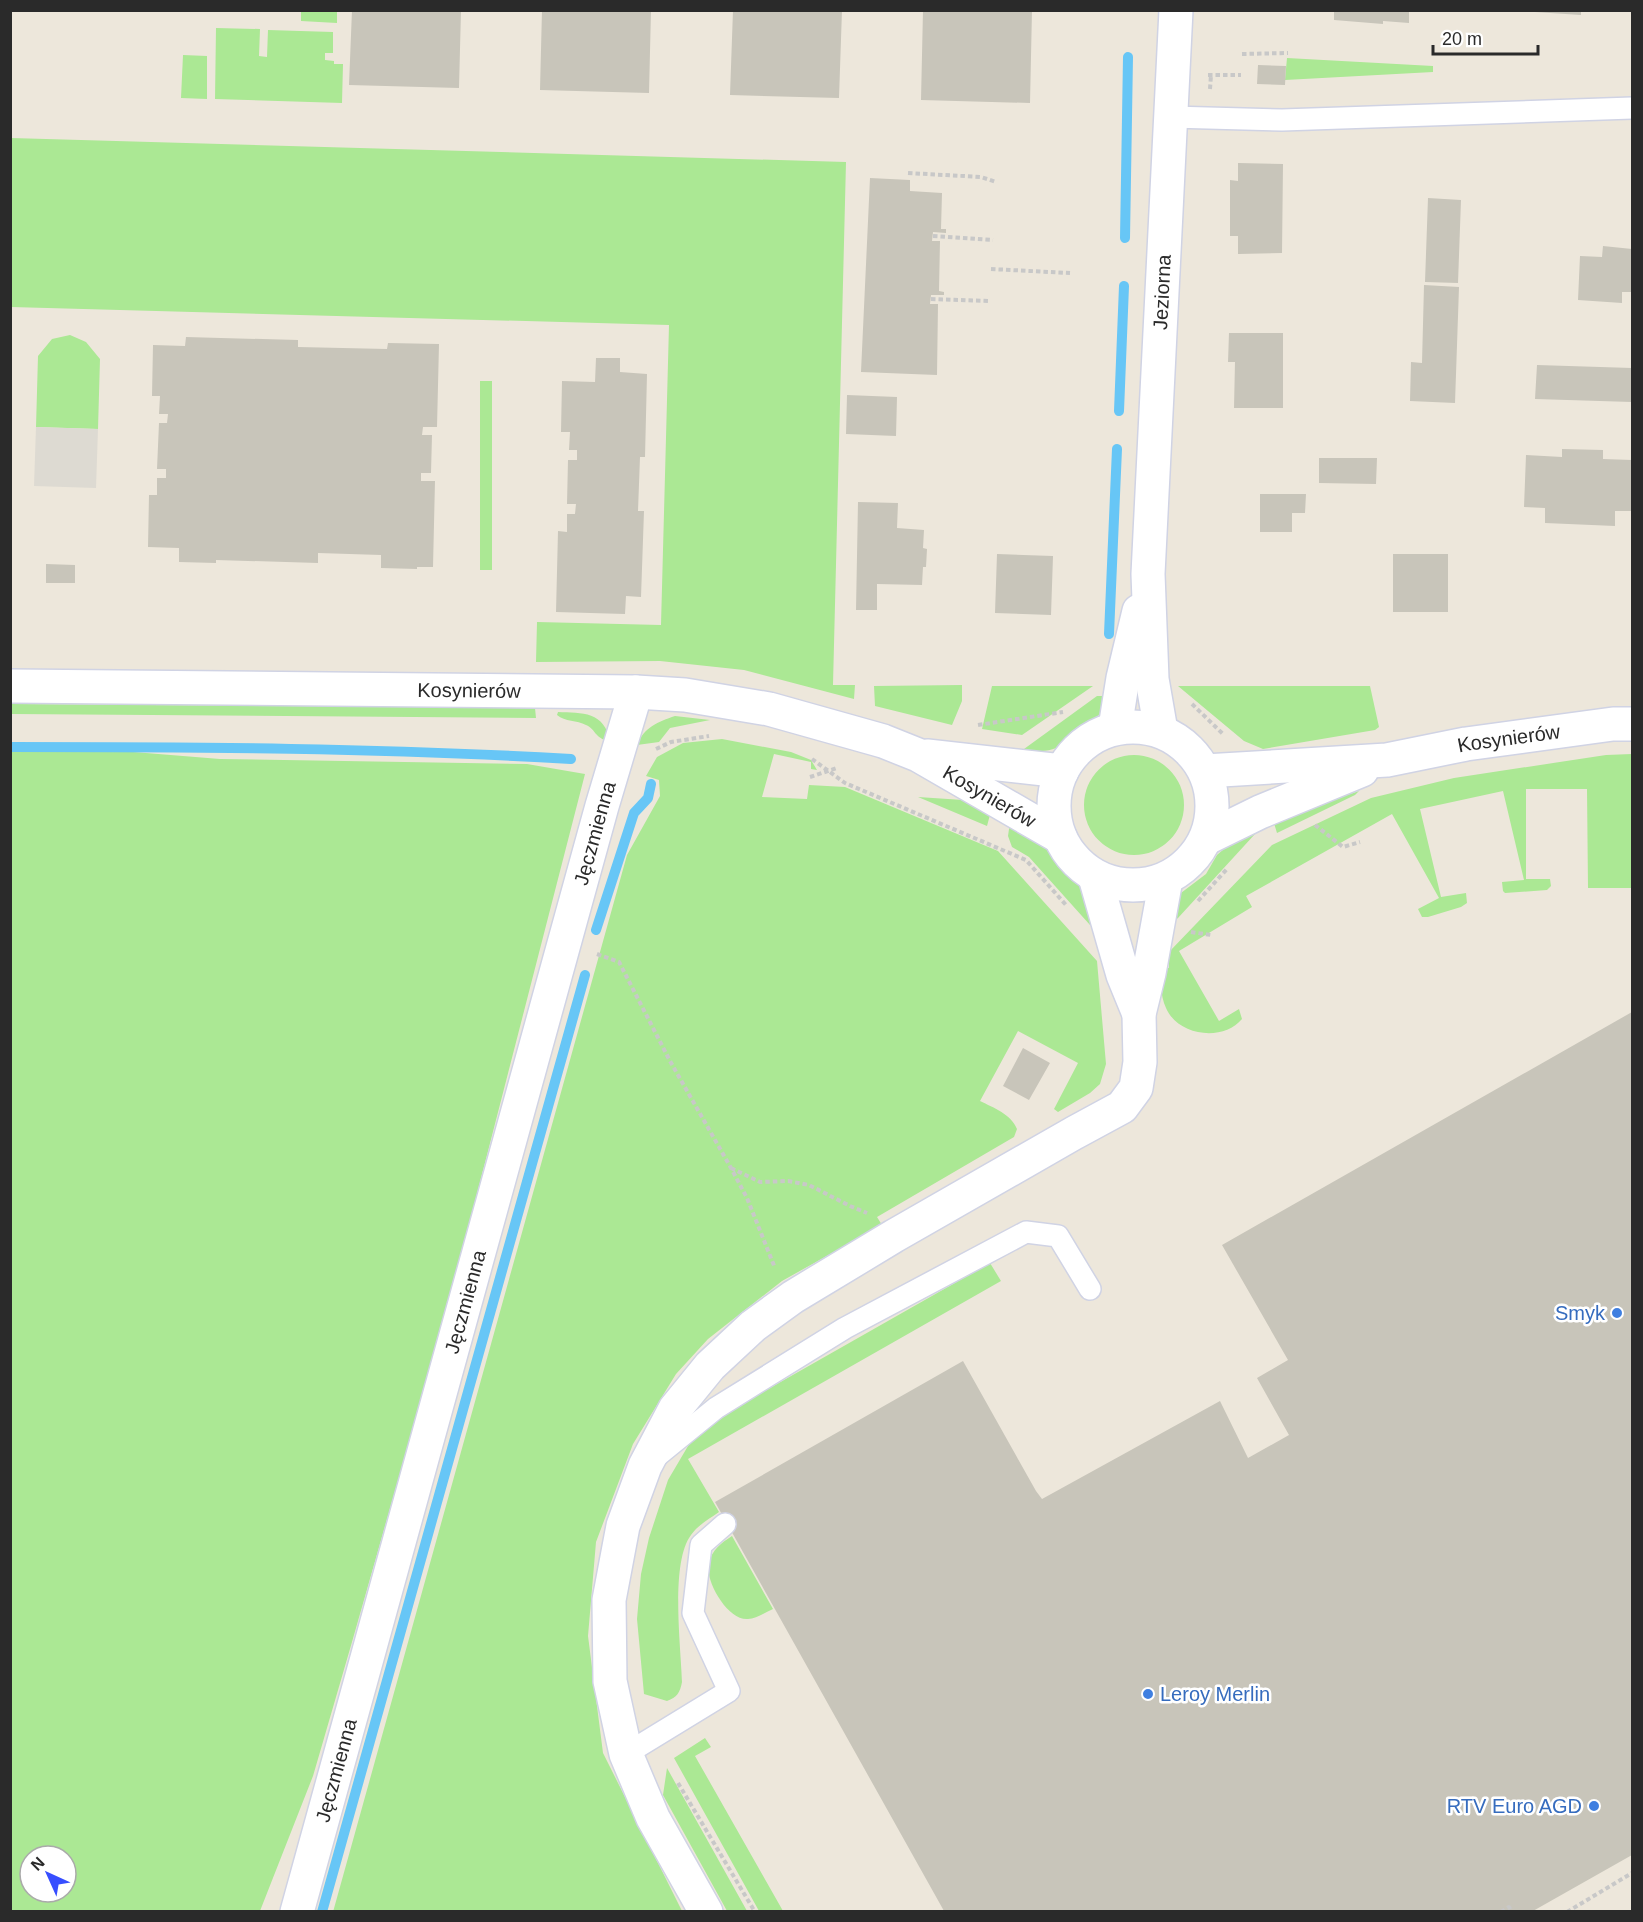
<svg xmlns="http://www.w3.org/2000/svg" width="1643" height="1922" font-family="Helvetica,sans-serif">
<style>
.green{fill:#abe894;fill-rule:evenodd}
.plaza{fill:#dddad2}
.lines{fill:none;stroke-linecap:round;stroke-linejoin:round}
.stream{stroke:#67c6f6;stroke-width:10}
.building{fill:#c8c5ba}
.lane-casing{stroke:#d0d3e4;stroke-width:24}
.street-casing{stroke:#d0d3e4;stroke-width:36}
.secondary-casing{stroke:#d0d3e4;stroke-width:36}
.path{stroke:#c8c8c8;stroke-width:4;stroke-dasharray:4.5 3;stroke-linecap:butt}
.lane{stroke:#fff;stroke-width:21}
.street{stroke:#fff;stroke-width:33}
.secondary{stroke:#fff;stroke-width:33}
.shop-dot{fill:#3f7fe0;stroke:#fff;stroke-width:2}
.labels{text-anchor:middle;stroke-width:5;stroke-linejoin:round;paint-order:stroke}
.street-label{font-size:20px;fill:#2a2a2a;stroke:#fff}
.shop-label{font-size:20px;fill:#366cbe;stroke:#fff;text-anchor:end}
</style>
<rect width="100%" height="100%" fill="#ede7db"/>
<path class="green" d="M301,11h36v12l-36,-2z
M216,28l44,1 -1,27 8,1 1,-27 65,2v21h-8v7l9,1v3h9l-1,39 -127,-4z
M183,55l24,1v43l-26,-1z
M1287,58l146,8v6l-148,8z
M11,138l835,24 -13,523h22l-1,14 -110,-29 -84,-9 -124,1 1,-40 124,3 8,-300 -658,-18z
M70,335l16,7 14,17 -2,70 -62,-2 2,-71 14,-17z
M480,381h12v189h-12z
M962,685v16l-10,24 -77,-19 -1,-20z
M992,686h101l-71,49 -40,-6z
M1178,686h192l9,41 -4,3 -112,19 -19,-8z
M1097,696h11c-5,22 -30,42 -52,52 -9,4 -22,3 -32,5v-4z
M11,704l524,4 1,10 -525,-4z
M558,712c24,1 47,-1 52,30 -17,-5 -14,-13 -24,-17 -9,-5 -21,-3 -29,-10z
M675,716l35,4 -40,8 -11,14 -22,3c7,-18 21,-23 38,-29z
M722,739l69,13 20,8 6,10 -6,-1v-7l-37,-8 -12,43 45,2 2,-14 36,2 153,64 99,110 9,103 -6,20 -10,9 -32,19 -4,-3 24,-46 -60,-32 -38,70c14,7 31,13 37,28l-3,8 -137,80 5,8 -100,56 -74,58 -32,35 -43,70 -37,98 -8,94 15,117 79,158 -349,1 294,-1057 33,-59 -1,-16 -13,-4 11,-19 26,-14z
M10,742l210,17 307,5 58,10 -133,517 -100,351 -39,134 -53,135h-249zM30,1856h36v36h-36z
M1632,754v134h-44l-1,-99h-61v90h24l1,7 -4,4 -42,3 -2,-2 -1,-9 22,-2 -21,-89 -83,18 21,88 25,-4 1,10 -6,4 -33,10h-6l-4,-8 21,-11 -47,-84 -146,82 6,11 -73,44 40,70 20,-12 3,10c-19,23 -64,17 -76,-11 -6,-13 -5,-27 -6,-42l9,2v-16l103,-107 99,-47 83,-20 152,-23z
M1084 805a50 50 0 1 1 100 0a50 50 0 1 1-100 0Z
M1359,791l-4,4 -78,38 -4,-13z
M918,797l45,3 28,11 -4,15z
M1010,822l31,14 13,21 29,29 23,40 -16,-1 -61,-68 -17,-10 -4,-11z
M1254,830l1,4 -77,84 -11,8 10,-30 29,-22 11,-19 16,-14z
M990,1263l11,18 -313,178 31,53c-10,7 -21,13 -28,23 -21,28 -10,112 -9,147 -2,11 -5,15 -15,19l-23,-7 -7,-75 4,-45 8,-36 19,-58 30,-51z
M732,1536l41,73c-7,3 -17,10 -25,10 -20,2 -44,-39 -39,-56 3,-13 12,-20 23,-27z
M705,1738l6,9 -16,9 88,155h-24l-85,-153z
M667,1768l80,143h-20l-64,-116z"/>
<path class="plaza" d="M36,427l62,2 -2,59 -62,-2z"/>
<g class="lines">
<path class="stream" d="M1125,238l3,-181
M1119,411l5,-125
M1109,634l8,-185
M10,747c187,0 374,1 561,12
M596,930l38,-117 14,-15 3,-14
M322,1912l263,-937"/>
</g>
<path class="building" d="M352,10h109l-2,78 -110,-3z
M542,10h109l-2,83 -109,-3z
M733,10h109l-3,88 -109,-3z
M923,10h109l-2,93 -109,-3z
M1334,10h75v13l-26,-2v3l-49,-4z
M1535,10h46v5l-46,-3z
M1258,65l28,1 -1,19 -28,-1z
M1238,163l45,1 -1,89 -44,1v-18h-8v-56l8,1z
M870,178l40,2v11l32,2 -1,36h5v4l-13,-1 -1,9h8l-1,50 5,1v3h-13l-1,9h8l-1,71 -76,-3z
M1428,198l33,2 -3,83 -33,-1z
M1603,246l29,3v43h-10v11l-44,-3 2,-44 22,1z
M1424,285l35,2 -4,116 -45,-2 1,-39 11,1z
M1229,333h54v75h-49l1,-46h-7z
M186,337l112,3v7l89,2 1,-6 51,1 -2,83h-14l-1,8h10l-1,38h-10v8h14l-2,86h-16v2l-36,-1v-13l-63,-2v10l-102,-3v3l-37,-1v-14l-31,-1 1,-52h8v-17h9v-9h-9l2,-46h8l1,-9h-9l1,-18h-8l1,-51 32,1z
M596,358h24v14l27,2 -2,83h-5l-2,54h6l-3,86 -15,-1 -1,18 -69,-2 2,-81 9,1v-18h8l1,-10h-9l1,-44h9v-10h-8l1,-18h-9l1,-51 33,1z
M1537,365l95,3v34l-97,-3z
M847,395l50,2 -1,39 -50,-2z
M1562,449l41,1v9l29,1v51h-17v15l-70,-3v-15l-21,-1 2,-52 36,2z
M1319,458h58l-1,26 -57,-1z
M1260,494h46l-1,19h-13v19h-32z
M858,502l40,1 -1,25 27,2 -1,18 4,1 -1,18h-3l-1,18 -45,-1v26h-21z
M997,554l56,2 -2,59 -56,-2z
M1393,554h55v58h-55z
M46,564l29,1v18h-29z
M1632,1012v843l-99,56h-589l-229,-409 248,-141 73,130 6,8 178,-98 28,57 41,-23 -32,-57 31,-18 -66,-115z
M1023,1048l27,15 -21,37 -26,-14z"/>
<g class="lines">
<defs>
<path id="lane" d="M1171,117l111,3 350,-12
M657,1456l59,-48 129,-80 181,-96 32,4 32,53
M626,1754l103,-63 -36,-78 8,-68 24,-21"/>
<g id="street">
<path d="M1115,728l8,-50 16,-67"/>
<path id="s1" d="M1161,731l-9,-52 -4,-105 28,-564"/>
<path d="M1095,877l28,98 16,39"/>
<path id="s2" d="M297,1912l305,-1106 34,-114"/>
<path d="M706,1912l-53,-94 -27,-64 -16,-73 -1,-81 14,-74 22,-60 30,-57 35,-43 43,-40 40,-29 101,-61 180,-103 48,-26 14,-19 4,-26 -1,-48 10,-41 17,-94"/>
</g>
<g id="secondary">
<path id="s3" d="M10,686l626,6 49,3 84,14 114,32 35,14 142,82"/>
<circle cx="1133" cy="806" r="79"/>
<path d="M927,756l135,15"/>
<path id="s4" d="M1205,771l182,-11 79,-16 147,-20h19"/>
<path d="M1207,838l53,-26 102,-42"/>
</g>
</defs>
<use href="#lane" class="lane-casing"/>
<use href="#street" class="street-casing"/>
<use href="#secondary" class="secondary-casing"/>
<path class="path" d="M1242,54l46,-1
M1208,75h33
M1210,89l1,-14
M908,173l73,4 15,5
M933,236l60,4
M991,269l79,4
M931,299l58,2
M1192,704l31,30
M978,725l85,-13
M656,749l15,-7 38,-6
M812,759l33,24 181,77 40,45
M810,777l27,-9
M1315,825l28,22 17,-5
M1198,901l29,-32
M1191,932l20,3
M597,954l22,8 51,99 61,107 16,30 28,70
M731,1168l29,14 28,-1 21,4 41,21 17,7
M678,1783l77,129
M1501,1912l8,-5 3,5
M1567,1912l65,-39"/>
<use href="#lane" class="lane"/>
<use href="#street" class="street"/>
<use href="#secondary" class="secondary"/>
</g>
<g class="shop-dot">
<circle cx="1617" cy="1313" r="6"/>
<circle cx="1148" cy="1694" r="6"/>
<circle cx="1594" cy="1806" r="6"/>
</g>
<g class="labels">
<g class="street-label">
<text dy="7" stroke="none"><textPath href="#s1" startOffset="440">Jeziorna</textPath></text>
<text dy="7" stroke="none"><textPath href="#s3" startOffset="459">Kosynierów</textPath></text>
<text dy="7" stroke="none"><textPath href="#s4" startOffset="306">Kosynierów</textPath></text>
<text dy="7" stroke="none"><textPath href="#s3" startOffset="999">Kosynierów</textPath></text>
<text dy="7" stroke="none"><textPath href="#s2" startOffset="1119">Jęczmienna</textPath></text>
<text dy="7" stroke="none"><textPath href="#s2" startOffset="633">Jęczmienna</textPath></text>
<text dy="7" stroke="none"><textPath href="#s2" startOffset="147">Jęczmienna</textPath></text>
</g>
<g class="shop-label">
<text x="1605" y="1320">Smyk</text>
<text x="1160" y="1701" text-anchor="start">Leroy Merlin</text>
<text x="1582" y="1813">RTV Euro AGD</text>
</g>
</g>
<rect width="1643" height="1922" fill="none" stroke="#2a2a2a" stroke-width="24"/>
<g transform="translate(48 1874) rotate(315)"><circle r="28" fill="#ffffff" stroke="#aaaaaa" stroke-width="1.5"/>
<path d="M0-4.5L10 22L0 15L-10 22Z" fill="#374eff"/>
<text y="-9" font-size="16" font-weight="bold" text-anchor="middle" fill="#2a2a2a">N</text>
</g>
<path d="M1433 45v9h105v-9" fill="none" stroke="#2a2a2a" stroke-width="3"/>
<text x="1442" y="45" font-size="18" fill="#2a2a2a" stroke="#ffffff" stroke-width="4.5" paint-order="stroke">20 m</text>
</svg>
